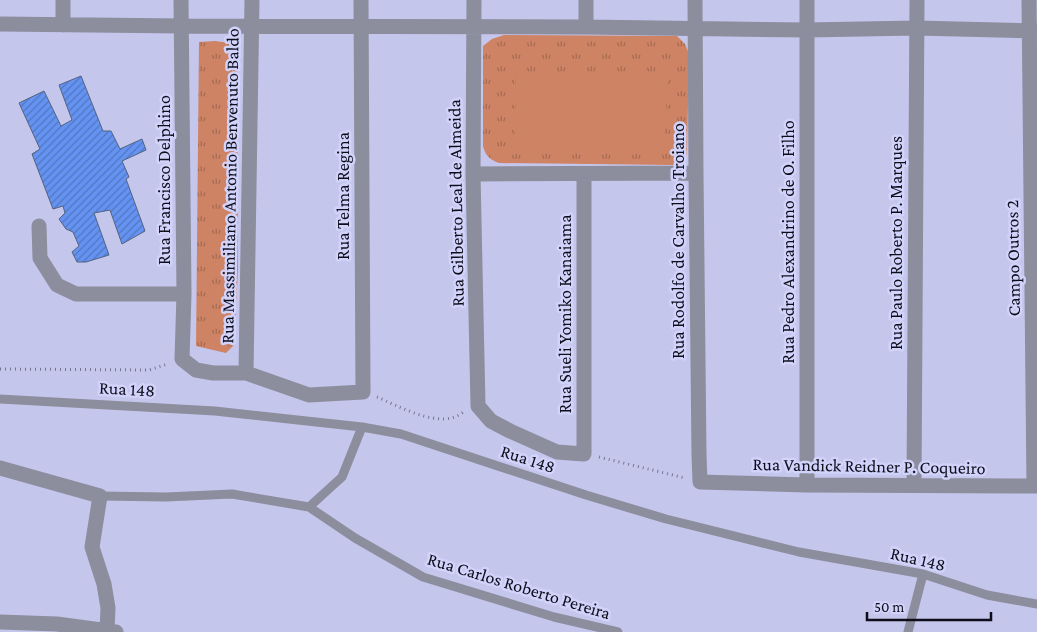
<svg xmlns="http://www.w3.org/2000/svg" width="1037" height="632" font-family="'Crimson Pro',serif">
<style>
.park{fill:url(#park-tufts)}
.garden{fill:#ce8364}
.building{fill:url(#building-hatch);stroke:#526281}
.lines{fill:none;stroke-linecap:round;stroke-linejoin:round}
.path{stroke:#757691;stroke-width:3;stroke-dasharray:1 4;stroke-linecap:butt}
.service{stroke:#8c8d9d;stroke-width:9}
.minor{stroke:#8c8d9d;stroke-width:15}
.labels{text-anchor:middle;stroke-width:5;stroke-linejoin:round;paint-order:stroke}
.street-label{font-size:18px;fill:#0e0e1b;stroke:#d1d3fa}
</style>
<defs>
<pattern id="park-tufts" width="24" height="20" patternUnits="userSpaceOnUse" patternTransform="scale(1.25)"><rect width="24" height="20" fill="#ce8364"/><path d="M3 7l-1-3M5 7V3M7 7l1-3M15 17l-1-3M17 17v-4M19 17l1-3" fill="none" stroke="#a66a52"/></pattern>
<pattern id="building-hatch" width="6" height="6" patternUnits="userSpaceOnUse" patternTransform="scale(1.25)"><rect width="6" height="6" fill="#6593f1"/><path d="M-1 1l2-2M0 6l6-6M5 7l2-2" fill="none" stroke="#5276c2"/></pattern>
</defs>
<rect width="100%" height="100%" fill="#c5c6ec"/>
<path class="park" d="M504,35l173,1 8,8 4,10 -2,100c-3,6 -7,9 -14,11l-174,-2c-9,-3 -14,-8 -16,-17v-100l9,-7z
M215,41l15,2 7,9 1,217 -4,76 -8,8 -30,-7 3,-304z"/>
<path class="garden" d="M516,72l152,1 -4,78h-149z"/>
<path class="building" d="M81,76l22,55h8l9,18 22,-10 4,11 -24,11 7,16 -3,2 19,52 -23,13 -12,-34 -16,3 15,42 -23,7h-9l-5,-10 7,-6 -6,-14 -7,-3 -7,-10 6,-6 -2,-7 -10,3 -21,-55 8,-5 -21,-46 25,-12 17,35 11,-6 -13,-35z"/>
<g class="lines">
<path class="path" d="M0,369l149,1 19,-6
M377,397c21,9 52,26 74,21 5,-1 10,-4 14,-7
M599,457l86,21"/>
<path class="service" d="M0,399l215,12 147,16 39,7 185,61 80,24 133,33 124,22 64,21 50,9
M100,496l66,1 66,-3 77,13 46,31 68,39 131,40 64,15
M309,507l33,-30 20,-50
M908,632l15,-58"/>
<path class="minor" d="M63,0v25
M181,0l3,294 -2,65 14,11 17,3h33l63,22 54,-3 -2,-392
M474,0l-1,174 5,232 13,15 19,10 47,21 27,2v-280
M695,0l1,173 3,282 1,27 107,3 230,1
M1029,0l5,486
M0,24l182,2 404,1 221,3 109,-2 121,3
M586,27v-27
M473,174l223,-1
M39,226l1,32 17,27 19,9h108
M246,373l6,-373
M0,468l100,28 -8,51 12,37 4,24 -1,23
M807,485v-485
M914,485l3,-485
M0,622l57,2 59,8"/>
</g>
<g class="labels">
<g class="street-label">
<text transform="translate(164 180) rotate(-90)" y="6">Rua Francisco Delphino</text>
<text transform="translate(230 186) rotate(-89)" y="6">Rua Massimiliano Antonio Benvenuto Baldo</text>
<text transform="translate(343 196) rotate(-90)" y="6">Rua Telma Regina</text>
<text transform="translate(456 203) rotate(-91)" y="6">Rua Gilberto Leal de Almeida</text>
<text transform="translate(678 241) rotate(-90)" y="6">Rua Rodolfo de Carvalho Troiano</text>
<text transform="translate(788 242) rotate(-90)" y="6">Rua Pedro Alexandrino de O. Filho</text>
<text transform="translate(896 243) rotate(-90)" y="6">Rua Paulo Roberto P. Marques</text>
<text transform="translate(1013 258) rotate(-91)" y="6">Campo Outros 2</text>
<text transform="translate(565 314) rotate(-90)" y="6">Rua Sueli Yomiko Kanaiama</text>
<text transform="translate(127 389) rotate(3)" y="6">Rua 148</text>
<text transform="translate(528 459) rotate(18)" y="6">Rua 148</text>
<text transform="translate(869 466) rotate(1)" y="6">Rua Vandick Reidner P. Coqueiro</text>
<text transform="translate(918 559) rotate(13)" y="6">Rua 148</text>
<text transform="translate(519 586) rotate(17)" y="6">Rua Carlos Roberto Pereira</text>
</g>
</g>
<path d="M867 612v8h124v-8" fill="none" stroke="#0e0e1b" stroke-width="2.5"/>
<text x="874" y="612" font-size="15" fill="#0e0e1b" stroke="#d1d3fa" stroke-width="4" paint-order="stroke">50 m</text>
</svg>
